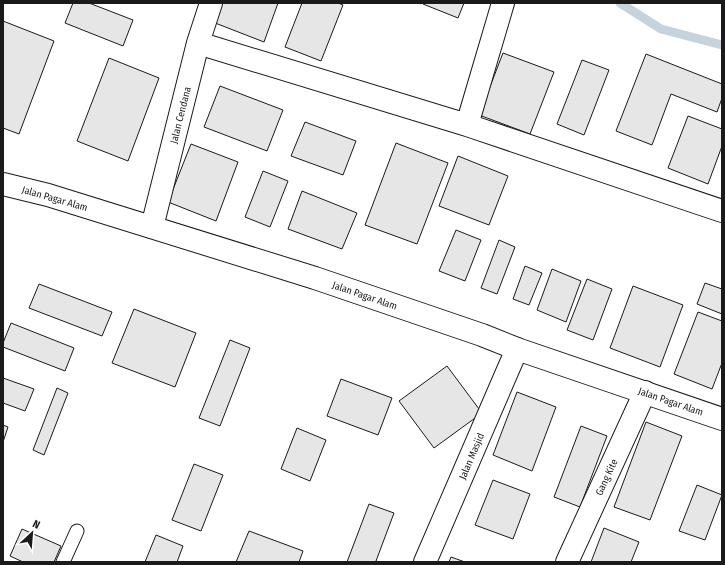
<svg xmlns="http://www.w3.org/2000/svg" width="725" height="565" font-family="'Fira Sans Condensed',sans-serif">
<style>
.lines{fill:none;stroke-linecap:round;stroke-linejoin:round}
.stream{stroke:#c6d2dc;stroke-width:9}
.building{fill:#e6e6e6;stroke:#1a1a1a}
.service-casing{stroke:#1a1a1a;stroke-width:15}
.minor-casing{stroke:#1a1a1a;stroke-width:24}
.tertiary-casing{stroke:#1a1a1a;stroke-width:24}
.service{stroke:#fff;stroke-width:13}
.minor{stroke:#fff;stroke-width:22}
.tertiary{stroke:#fff;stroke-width:22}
.labels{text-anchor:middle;stroke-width:3;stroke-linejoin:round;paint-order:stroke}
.street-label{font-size:10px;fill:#1a1a1a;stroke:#fff}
</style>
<rect width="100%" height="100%" fill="#fff"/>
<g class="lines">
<path class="stream" d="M620,3l41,26 61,16"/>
</g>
<path class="building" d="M73,3h16l44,17 -10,26 -58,-23z
M217,3h61l-14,39 -54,-21z
M302,3h36l5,2 -22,56 -36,-14z
M424,3h40l-6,15 -35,-14z
M3,21l51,20 -35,93 -16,-6z
M503,53l51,19 -24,62 -51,-19z
M646,54l76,30v14l-5,14 -46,-18 -19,51 -36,-14z
M109,58l50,20 -31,83 -51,-20z
M582,60l27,10 -25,65 -27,-11z
M220,86l63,24 -16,41 -63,-24z
M688,116l34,13v17l-14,38 -40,-16z
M305,122l51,19 -13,34 -52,-19z
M396,143l52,20 -31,81 -52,-19z
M191,144l47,18 -22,59 -48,-19z
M458,156l50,20 -19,49 -50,-19z
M263,171l25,10 -18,46 -25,-10z
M302,191l55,22 -15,36 -54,-20z
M456,230l25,10 -16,41 -26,-10z
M499,240l16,7 -18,47 -16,-6z
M525,266l17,7 -13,32 -16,-6z
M552,269l29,12 -15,41 -29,-12z
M587,279l25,10 -19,51 -26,-10z
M705,283l17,6v25l-25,-10z
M39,284l73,28 -10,24 -73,-28z
M633,286l50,19 -23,62 -50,-19z
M134,309l62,24 -21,54 -63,-24z
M698,312l24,9v42l-10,26 -38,-15z
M11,323l63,25 -9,23 -62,-24v-4z
M230,340l20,8 -30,78 -21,-8z
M447,366l35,47 -48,35 -35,-47z
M3,378l31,11 -9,22 -22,-8z
M341,379l51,19 -14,37 -51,-19z
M57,388l11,5 -24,62 -11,-5z
M517,392l39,15 -24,64 -39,-16z
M646,422l36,14 -32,84 -36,-13z
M3,425l5,2 -5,15z
M581,426l26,10 -27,71 -26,-10z
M297,428l29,12 -16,41 -29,-12z
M194,464l29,11 -22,56 -29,-11z
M493,480l37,14 -17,45 -38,-14z
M697,485l25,10 -17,45 -26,-9z
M369,504l25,9 -18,48 2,1h-31z
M604,528l35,14 -8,20h-40z
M22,529l39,17 -7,16h-31l-13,-6z
M249,531l54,20 -4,11h-63z
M156,535l27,11 -6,16h-32z
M451,557l14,5h-16z"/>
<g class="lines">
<defs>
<path id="service" d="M63,562l14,-31"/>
<path id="minor" d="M198,43l269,82 255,86
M467,125l36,-122
M152,227l46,-184 13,-40
M425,562l92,-213
M567,562l78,-170"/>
<path id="tertiary" d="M3,184l45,11 267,83 167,57 35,14 205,70"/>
</defs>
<use href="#service" class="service-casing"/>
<use href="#minor" class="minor-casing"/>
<use href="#tertiary" class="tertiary-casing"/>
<use href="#service" class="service"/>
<use href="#minor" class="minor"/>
<use href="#tertiary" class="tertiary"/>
</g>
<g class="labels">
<g class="street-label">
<text transform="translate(180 115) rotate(-76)" y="4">Jalan Cendana</text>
<text transform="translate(55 198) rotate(16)" y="4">Jalan Pagar Alam</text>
<text transform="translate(365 295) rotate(19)" y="4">Jalan Pagar Alam</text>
<text transform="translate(671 401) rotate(19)" y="4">Jalan Pagar Alam</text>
<text transform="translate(471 456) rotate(-67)" y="4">Jalan Masjid</text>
<text transform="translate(606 477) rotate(-65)" y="4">Gang Kite</text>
</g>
</g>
<rect width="725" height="565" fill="none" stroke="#1a1a1a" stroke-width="8"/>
<g transform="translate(32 533) rotate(26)" stroke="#ffffff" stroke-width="3" paint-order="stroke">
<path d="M0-3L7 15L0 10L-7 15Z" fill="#1a1a1a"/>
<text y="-6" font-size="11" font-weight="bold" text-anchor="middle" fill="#1a1a1a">N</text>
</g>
</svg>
